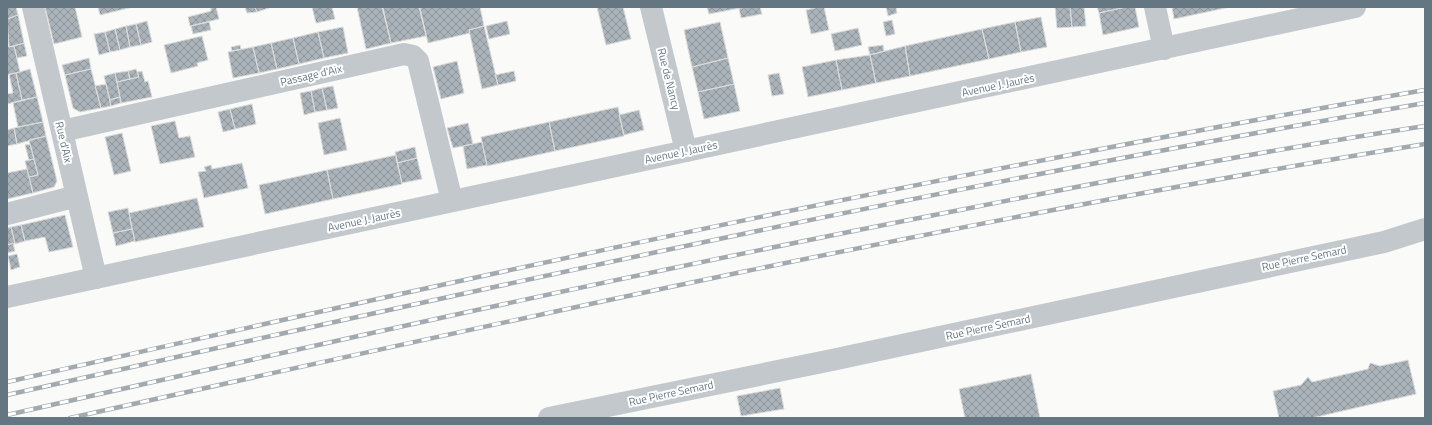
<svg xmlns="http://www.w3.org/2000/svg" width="1432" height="425" font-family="'Titillium Web',sans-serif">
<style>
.building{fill:url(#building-cross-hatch);stroke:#dcdcda}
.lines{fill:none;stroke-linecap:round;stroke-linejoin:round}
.minor{stroke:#c3c8cc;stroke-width:22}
.tertiary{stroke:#c3c8cc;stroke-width:22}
.rail-casing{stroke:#a2aab0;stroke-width:4.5}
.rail{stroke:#fff;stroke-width:3;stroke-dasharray:9;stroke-linecap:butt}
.labels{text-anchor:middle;stroke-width:4;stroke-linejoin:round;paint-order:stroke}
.street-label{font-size:11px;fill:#657683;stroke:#fff}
</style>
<defs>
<pattern id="building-cross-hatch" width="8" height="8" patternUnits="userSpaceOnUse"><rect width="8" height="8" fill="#aab3b9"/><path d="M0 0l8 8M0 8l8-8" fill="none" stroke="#8e969c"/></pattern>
</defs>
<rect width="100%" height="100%" fill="#fafaf8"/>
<path class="building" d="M7,7h9l2,8 -11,4z
M45,7h30l7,30 -28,7z
M98,7h35l-33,8z
M216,7l3,12 -29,7 -2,-9 23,-6v-3z
M245,7h10l2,5 -10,1z
M255,7h14v1l-12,4z
M312,7h20l3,12 -19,4z
M357,7h25l9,36 -25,6z
M387,7h32l7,29 -35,7 -8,-35z
M425,7h55l4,19 -15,4 1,3 -42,10 -8,-35z
M597,7h26l8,32 -25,6z
M707,7h33v1l-31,6z
M760,7l2,7 -21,4 -2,-10z
M819,7h5l5,23 -18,4 -5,-24z
M886,7h10l1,6 -9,3z
M1055,7h15l2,20 -15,1z
M1070,7h14l2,19 -14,1z
M1097,7h29l-27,6z
M1126,7h9l4,20 -36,8 -4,-22z
M1172,7h58l-56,12z
M18,15l6,28 -15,4 -2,-28z
M1041,17l6,30 -26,5 -6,-30z
M892,20l3,14 -9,2 -3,-14z
M147,21l5,21 -11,3 -5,-21z
M507,21l3,13 -21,5 -3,-13z
M209,22l2,8 -18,4 -2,-8z
M720,22l8,36 -36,9 -8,-37z
M1015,22l6,30 -32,7 -7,-30z
M136,24l5,21 -11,2 -4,-21z
M126,26l4,21 -10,3 -5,-21z
M484,26l14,59 -16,4 -13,-59z
M343,27l5,26 -24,5 -6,-26z
M858,28l4,17 -27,6 -4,-17z
M115,29l5,21 -10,2 -5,-20z
M982,29l7,30 -79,17 -5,-30z
M105,32l5,20 -11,3 -5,-21z
M318,32l6,26 -25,6 -6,-26z
M202,36l6,24 -11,3 1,3 -27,7 -7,-28z
M293,38l6,26 -22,5 -6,-26z
M24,43l3,13 -10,2 -3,-12z
M271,43l6,26 -18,4 -6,-26z
M240,45l1,4 -9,2 -1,-4z
M883,45l1,6 -14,4 -2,-8z
M14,46l6,26 -13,3v-28z
M905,46l5,30 -34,7 -6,-28z
M253,47l6,26 -26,5 -5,-26z
M870,55l6,28 -34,7 -6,-30z
M89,58l2,11 -26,6 -3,-10z
M728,58l6,26 -36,8 -6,-25z
M836,60l6,30 -34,7 -6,-30z
M457,61l7,32 -23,6 -8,-32z
M30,69l7,28 -15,3 -6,-27z
M91,69l10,39 -21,4 -7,-4 -8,-33z
M136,69l3,8 -9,2 -2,-8z
M128,71l2,8 -13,3 -2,-9z
M142,71l3,11 3,-1 4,16 -31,6 -4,-21 22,-5 -2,-5z
M514,71l2,10 -18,4 -3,-10z
M16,73l6,27 -15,4v-10l6,-1 -4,-19z
M115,73l5,24 -10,3 -6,-24z
M779,73l5,21 -12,2 -4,-21z
M106,84l5,22 -10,2 -6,-22z
M734,84l6,27 -36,8 -6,-27z
M333,86l5,22 -11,2 -5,-22z
M322,88l5,22 -12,2 -4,-21z
M311,91l4,21 -11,3 -4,-22z
M37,97l6,25 -25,5 -5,-24z
M120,97l1,6 -10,3 -1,-6z
M252,104l4,20 -21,5 -5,-20z
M618,107l6,29 -69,15 -6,-29z
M230,109l5,20 -12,3 -5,-20z
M639,110l5,20 -20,5 -5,-20z
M340,118l7,32 -23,5 -6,-32z
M175,121l4,17 11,-2 5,21 -35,7 -9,-38z
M43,122l3,14 -29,8 -3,-16z
M549,122l6,29 -68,15 -6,-29z
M468,123l5,21 -20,4 -6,-20z
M14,128l3,16 -10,2v-16z
M122,133l9,38 -17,4 -9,-38z
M46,136l11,45 -3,6 -21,6 -4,-16 9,-2 -9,-35z
M482,142l5,23 -20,4 -4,-23z
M30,144l4,15 -5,1 -4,-15z
M415,147l2,11 -20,5 -2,-11z
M396,155l6,29 -69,15 -6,-29z
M417,158l5,21 -20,4 -5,-20z
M34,159l4,16 -9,2 -4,-16z
M242,163l6,25 -44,10 -6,-26 8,-1 -2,-4 7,-2 1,4z
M27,169l6,24 -26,6v-26z
M327,170l6,29 -68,15 -6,-29z
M197,198l7,29 -69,15 -6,-29z
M128,208l4,21 -19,4 -5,-21z
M65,215l8,32 -24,5 -4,-15 -20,4 -4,-16z
M21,225l4,16 -10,3 -4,-17z
M11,227l4,16 -8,2v-17z
M132,229l3,12 -19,5 -3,-13z
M13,243l2,8 -8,2v-8z
M17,254l3,13 -9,3 -3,-14z
M1408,360l8,34 -104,24h-33l-6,-27 28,-6 7,-8 4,5 56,-13 2,-6 10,3z
M1031,374l9,44h-75l-6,-29z
M780,388l4,21 -43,7 -4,-20z"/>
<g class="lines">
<path class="minor" d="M33,7l63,271
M651,7l35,144
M1155,7l9,42
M62,131l342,-77 9,2 5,5 34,140
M7,214l70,-18
M549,418l283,-58 552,-118 41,-13"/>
<path class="tertiary" d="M7,297l1348,-290"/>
<defs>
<path id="rail" d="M7,382c471,-107 942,-210 1418,-292
M7,395c471,-106 942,-210 1418,-292
M7,415c317,-72 634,-143 953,-205 154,-31 309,-60 465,-84
M70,418c450,-100 900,-200 1355,-274"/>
</defs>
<use href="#rail" class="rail-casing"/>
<use href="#rail" class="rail"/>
</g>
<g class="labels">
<g class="street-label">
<text transform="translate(311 75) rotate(-13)" y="4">Passage d'Aix</text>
<text transform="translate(669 79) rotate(76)" y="4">Rue de Nancy</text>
<text transform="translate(998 85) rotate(-12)" y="4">Avenue J. Jaurès</text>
<text transform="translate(64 142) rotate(77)" y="4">Rue d'Aix</text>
<text transform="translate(681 152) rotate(-12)" y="4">Avenue J. Jaurès</text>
<text transform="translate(364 220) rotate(-12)" y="4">Avenue J. Jaurès</text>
<text transform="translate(1304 258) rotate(-12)" y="4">Rue Pierre Semard</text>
<text transform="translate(988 327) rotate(-12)" y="4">Rue Pierre Semard</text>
<text transform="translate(671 393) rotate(-12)" y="4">Rue Pierre Semard</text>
</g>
</g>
<rect width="1432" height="425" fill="none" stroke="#657683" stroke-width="16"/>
</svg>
